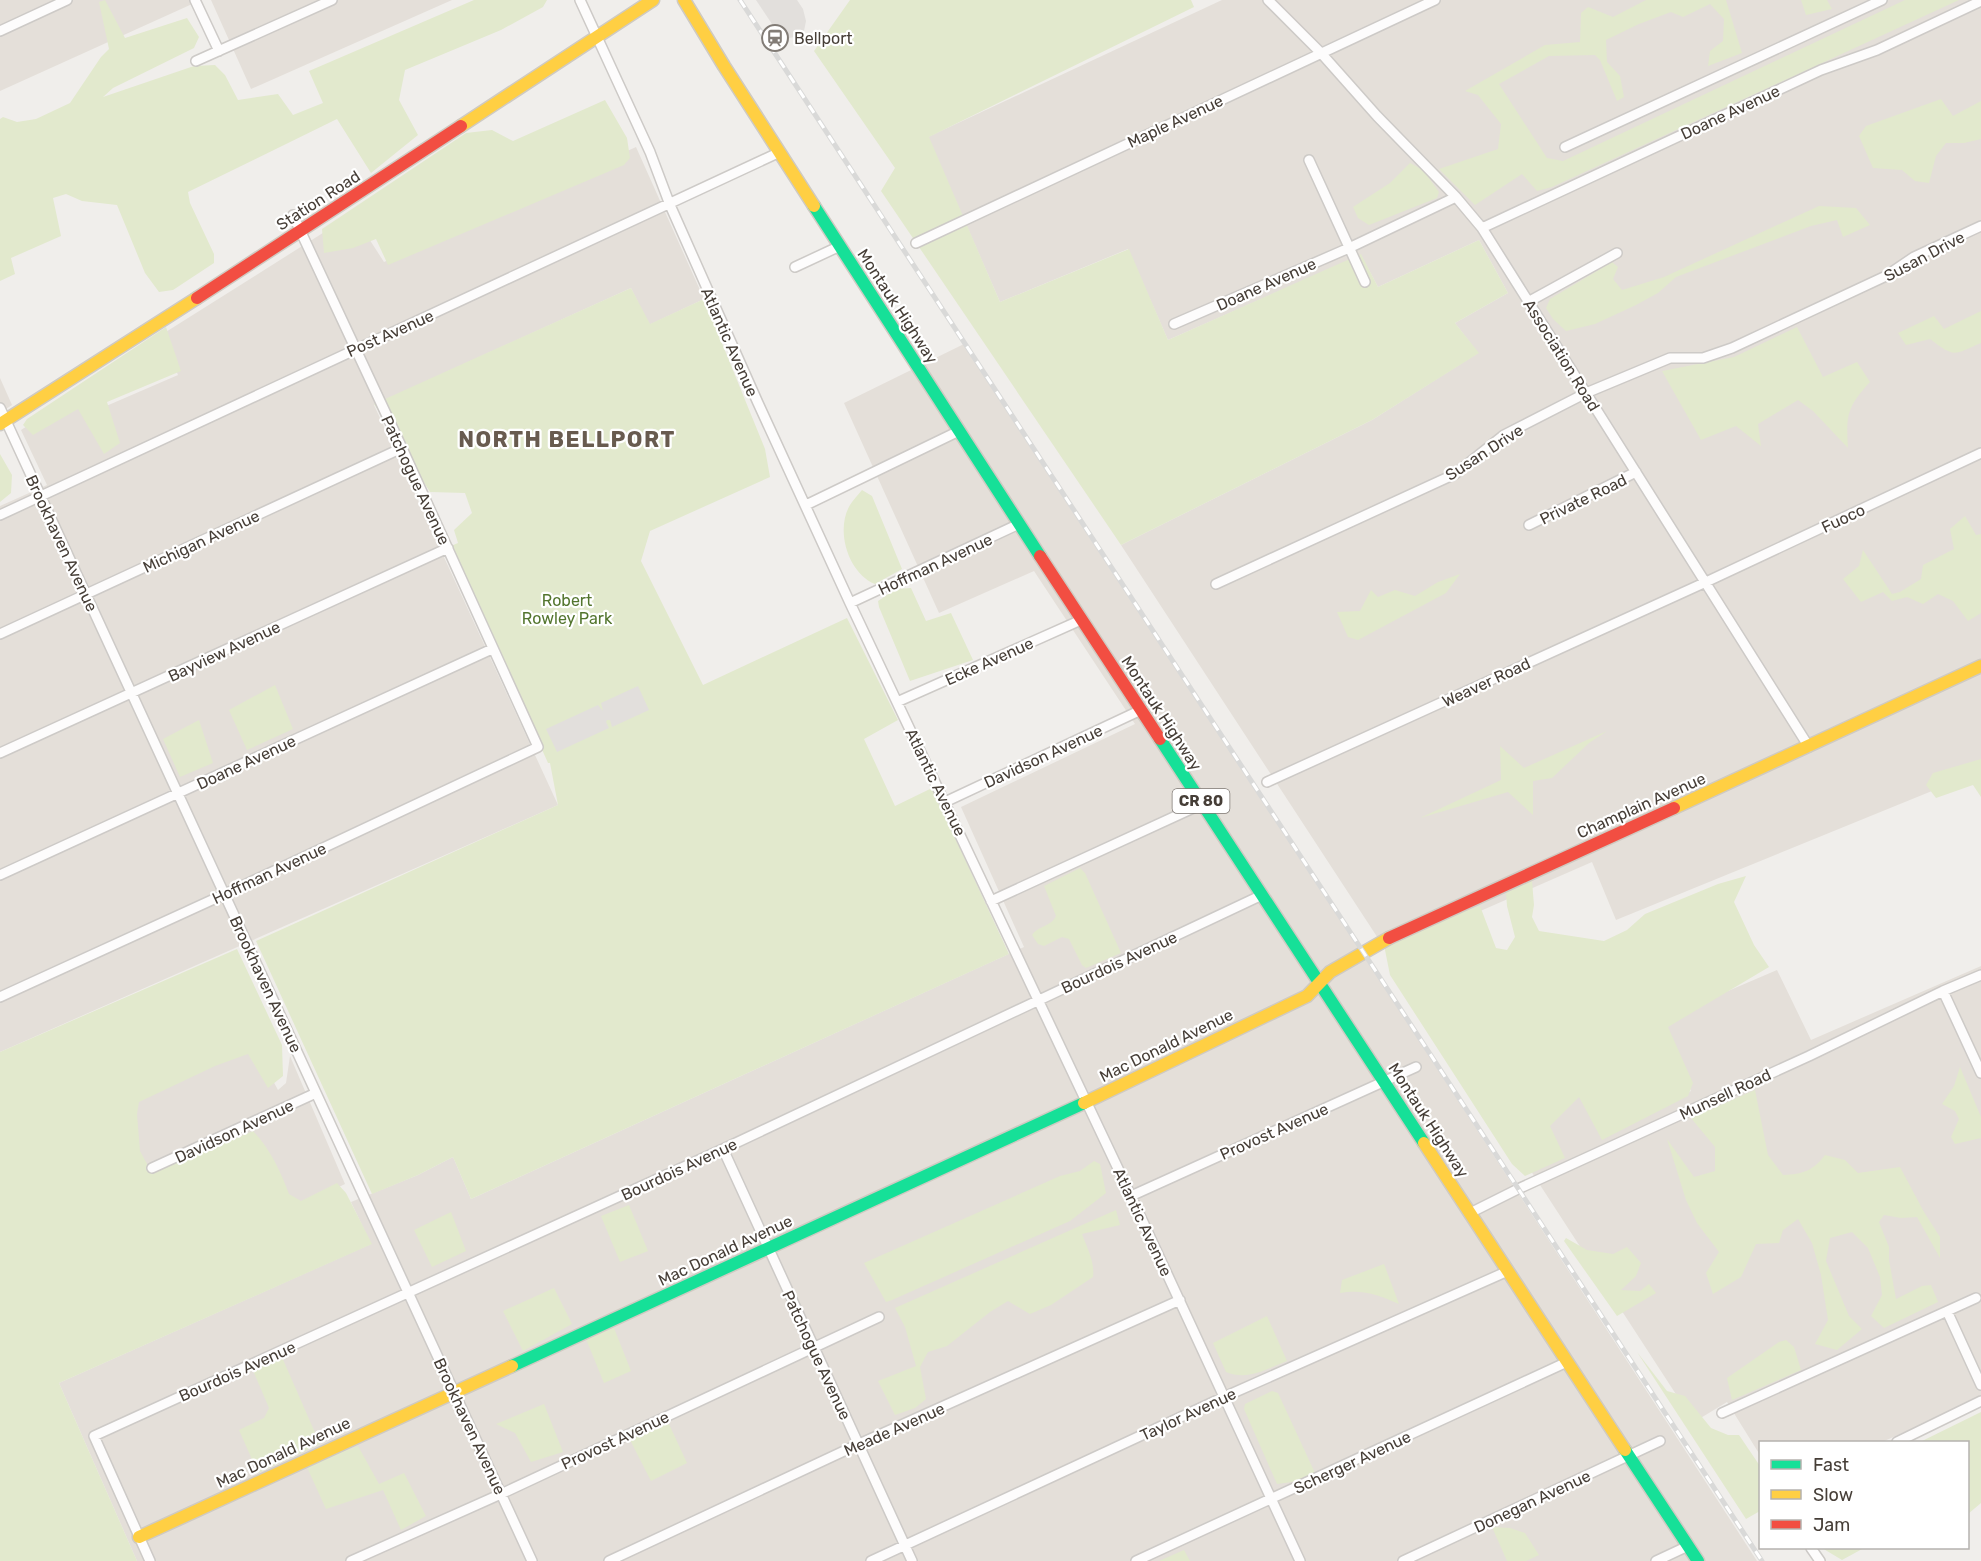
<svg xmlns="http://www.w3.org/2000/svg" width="1981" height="1561" font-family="Rubik,sans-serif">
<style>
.residential{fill:#e4dfd9}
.green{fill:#e2e9cd}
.parking{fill:#e2dfdc}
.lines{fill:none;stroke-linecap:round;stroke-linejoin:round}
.street-casing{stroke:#cdcac7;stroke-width:12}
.fast-casing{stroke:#cfcac2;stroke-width:15}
.slow-casing{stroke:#cfcac2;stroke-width:15}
.jam-casing{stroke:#cfcac2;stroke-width:15}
.street{stroke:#fdfcfc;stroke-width:9}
.fast{stroke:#16e098;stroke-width:12}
.slow{stroke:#ffcf43;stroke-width:12}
.jam{stroke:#f24e42;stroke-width:12}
.rail-casing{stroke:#d9d9d8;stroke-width:5}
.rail{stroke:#fff;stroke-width:3;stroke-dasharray:9;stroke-linecap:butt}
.labels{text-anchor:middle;stroke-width:4.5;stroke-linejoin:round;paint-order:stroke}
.shield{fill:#fff;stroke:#7e7873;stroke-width:1.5}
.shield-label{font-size:15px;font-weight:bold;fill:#463e37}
.poi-label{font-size:16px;fill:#463e37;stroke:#fff;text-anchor:start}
.street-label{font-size:16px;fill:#463e37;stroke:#fff}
.park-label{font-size:16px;fill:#53752e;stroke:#fff}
.district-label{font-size:22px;font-weight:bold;letter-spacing:1.5px;fill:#685b4f;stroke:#fff}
</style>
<rect width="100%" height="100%" fill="#f0eeeb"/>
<path class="residential" d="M0,0h201l-201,91z
M211,0h241l-201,89z
M1222,0h759v771l-365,149 -24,-58 -205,90 -266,-407 251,-125 106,-67 -23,-30 53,-30 -29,-53 -101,47 -17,-32 -193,85 -40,-91 -128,53 -72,-165z
M636,147l68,152 -55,26 -18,-37 -257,117 184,400 -558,247v-546l47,-21 -26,-55 65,-42 11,22 81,-35 -17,-40 192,-121 31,48z
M966,343l791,1218h-1620l-78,-178 312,-139 -20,-42 67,-27 35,-18 18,42 553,-252 -63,-140 174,-83 -101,-153 -95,42 -95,-210z
M0,378l12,27 -12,8z
M1981,966v432l-99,44h-122v13l-33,-53 -33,20 -165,-254 7,-59 54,-22 20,41 81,-37 -33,-70 119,-51 34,70z
M253,1044l25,46 8,-7 4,-27 55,128 -63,31 -133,-38 -32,-70z"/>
<path class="green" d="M105,0l20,38 62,-20 12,19 -5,11 -81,40 -10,9 91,-31 21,-1 10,10 13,25 40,-6 15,21 30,-12 -14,-32 165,-71h73l-4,7 -42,23 -96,40 -6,30 19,35 -47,38 -34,-54 -149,73 2,11 24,51v9l-41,27 -14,2 -14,-19 -28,-68 -35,-4 -16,-7 -13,4 8,38 -50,22 4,16 -15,7v-162l3,-2 14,5 19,-3 34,-16 31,-46 8,-8 -10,-47z
M850,0h341l3,7 -265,130 71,165 129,-53 39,91 193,-86 17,33 101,-47 29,53 -53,30 24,30 -107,67 -251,125 -240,-354 14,-23 -81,-117z
M1646,0h80l16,53 -34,13 2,-15 13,-10 1,-22 -14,-15 -27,13 -12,-5 -32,12 -33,16 1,22 13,14 4,21 -7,4 -17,-41 -5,-5 -46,1 -50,28 48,74 16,3 342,-161h54l-407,187 -15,4 -15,-17 -47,31 -36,-36 59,-20 3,-25 -23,-29 -13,-4 80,-46 35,-3 1,-29 7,-6 25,10z
M1801,0h26l5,9 -26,6z
M1941,99l12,17 28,-15v38l-17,4h-18l-10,13 -7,27 -14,-2 -13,-11 -29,-2 -14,-32 7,-10z
M605,100l22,38 3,20 -6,7 -236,100 -12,-26 -23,9 -29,5 -2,-24 144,-96 26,-3 21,11z
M1410,163l13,7 16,22 -2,6 -68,27 -11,-7 -5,-11 37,-24z
M1819,206l37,2 14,17 -27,12 -6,-17 -26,6 -135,51 -18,16 -22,12 -41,19 -29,7 -13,-12 -7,-11 4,-9 62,-37 6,5 -5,12 9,11 42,-13z
M631,288l19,36 54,-25 61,150 5,28 -120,54 -9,30 62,124 144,-67 51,102 -34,19 31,67 37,-18 77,166 -538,245 -18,-42 -35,18 -46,19 -116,-253 302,-136 -8,-42h-2l-97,-217 7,-3 -4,-13 18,-17 -7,-20 -35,-1 -56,-88z
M1981,311v32c-28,12 -26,15 -51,-4l-24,6 -8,-12 36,-17 10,13z
M166,327l15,44 -74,31 13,41 -16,11 -26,-45 -45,26 -10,-10 4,-6z
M1797,327l26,50 34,-15 13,20c-23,25 -24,33 -22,66l-35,-37 -15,-11 -40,24 3,22 -25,-20 -35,14 -39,-69 72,-14z
M0,454l12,21 -1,18 -11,9z
M862,490l10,6 30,73 -27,15c-27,-11 -40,-54 -25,-79 3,-5 8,-10 12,-15z
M1965,516l11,19 5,-1v79l-13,8 -15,-20 -15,-7 -15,10 -16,-7 -15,4 -9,-9 -22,10 -18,-23 16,-13 4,-16 29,44 8,-2 21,-13 2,-14 31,-16 -4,-20z
M1460,574l-14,19 -88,47 -10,-3 -11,-25 23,-1 11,-21 7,7 17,-7 20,6 23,-14z
M911,588l15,33 25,-8 22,47 -63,21 -31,-74 -1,-6 18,-12z
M275,685l18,44 -46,21 -18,-40z
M199,720l14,43 -33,14 -17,-38z
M1607,731l-18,12 -37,35 -19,3v34l-25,-23 -88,26 81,-38 -1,-34 24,22z
M1981,759v38l-8,-12 -37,13 -10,-13 7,-12z
M1080,868l5,5 36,80 -35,15 -4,-3 -13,-26 -7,-2 -18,9 -6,-2 -6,-9c6,-9 20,-9 24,-19l-12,-30z
M1746,876l-12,26 20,43 15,22 -101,60 25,56 -5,13 -86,44 -23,-43 -29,29 15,32 -40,18 -13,-12 -122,-189 -5,-25 7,-14 88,-30 16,42 11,2 8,-13 -8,-31 -1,-13 26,-12 2,24 -2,12 7,14 65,10 23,-11 18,-16 73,-30z
M237,949l45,96 1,31 -15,12 -20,-34 -33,12 -76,36 -2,12 3,37 12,22 101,-42c17,18 27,39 36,63l12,7 36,-18 9,10 26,51 -313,139 78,178h-137v-509z
M1960,1067l21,50v21l-26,6 -4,-7 8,-18 -4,-8 -13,-7 12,-18z
M1755,1090l13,65 15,20c20,-1 30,-4 42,-20l20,5 13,13 42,-6 24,45 16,25v21l-23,-41 -16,1 -17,-3 -5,7 10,25v13l7,39 26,-13 9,-1 7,17 -54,26 -13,-12 11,-21 -2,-18 -12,-29 -16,-16 -22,6 -4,23 23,55 13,13 -25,21 -22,-6 13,-24 -7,-45 -9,-32 -14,-24 -15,11 -4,13 -23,1 -15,33 -28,17 -7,-21 13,-21 -22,-29 -11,-23 -19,-61 27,38 21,-6v-24l-24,-29z
M1094,1161l6,3 6,29 -36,28 -178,79 -6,2 -22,-39 196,-87 20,-5z
M629,1205l19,46 -28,11 -19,-46z
M1116,1210l4,15 -38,9c5,14 13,28 11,43l-42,28 -21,9 -22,-13 -18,11 -43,34 -19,6 -8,15 6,32 -11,9 -20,7 -17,-34 38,-15 -11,-39 -10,-19z
M451,1212l15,39 -34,16 -18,-37z
M1566,1238l21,12 26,4 14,-7 14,16 -5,13 -15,14 19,1 9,-7 7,9 -39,23 -53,-75z
M1384,1264l15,40c-21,-9 -35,-15 -59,-11l2,-13z
M554,1288l18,36 -49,27 -20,-40z
M1267,1316l20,45c-21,8 -39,20 -61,11l-13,-29z
M614,1328l17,43 -27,12 -18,-44z
M1786,1340l8,7 7,23 -69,30 -5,-22 52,-36z
M1637,1352l30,39 18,5 26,32 17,7h11l21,31v45l-14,8z
M281,1355l39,89 -62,29 -19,-43 25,-12 5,-10 -17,-40z
M1272,1391l6,2 37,80 -23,9 -15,2 -33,-75 1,-5z
M544,1404l19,48 -32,10 -16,-29 -19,-9z
M1981,1412v91l-13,11v-72h-48z
M668,1422l19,41 -36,18 -22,-43z
M358,1446l21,38 25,-11 22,43 -25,14 -18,-40 -57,19 -20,-44z
M1492,1527l18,1 15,5 14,22 -13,6h-19z
M1822,1548h42l-22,12z
M1184,1550l6,11h-31z"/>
<path class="parking" d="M756,0h41l6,9 3,12 -2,10 -5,5 -10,2 -11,-5z
M638,686l11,24 -37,17 -2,-7h-3l-1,2 3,6 -52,24 -11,-23 52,-24 5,6 -2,-8z"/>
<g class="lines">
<defs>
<path id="street" d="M195,0l24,51
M580,0l70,152 20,53 88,198 92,200 281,593 169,365
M1268,0l53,53 56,63 79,81 26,31 327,519
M0,31l67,-31
M196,61l136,-61
M1565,147l317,-147
M1309,160l56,122
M1482,228l339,-158 56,-20 104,-49
M916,243l519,-243
M795,267l45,-21
M1528,302l89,-49
M1174,324l175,-76 107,-51
M0,408l532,1153
M806,505l153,-74
M0,515l780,-363
M1529,525l107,-53
M1216,584l239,-110 49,-39 82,-42 84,-35h33l29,-10 154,-72 28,-19 67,-31
M850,603l169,-79
M0,634l402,-186
M897,702l184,-82
M0,753l448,-205
M1267,782l439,-200 275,-129
M945,802l196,-92
M0,875l492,-226
M991,901l211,-97
M1943,991l38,82
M0,997l225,-103 313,-147 -136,-299 -109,-233
M723,1149l189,412
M152,1168l164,-75
M1131,1196l285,-129
M1470,1213l48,-24 291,-133 134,-65 38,-16
M1947,1311l34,74
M1722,1413l254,-115
M1897,1442l84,-41
M1811,1548l9,13
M150,1561l-56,-125 629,-287 539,-254
M351,1561l150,-67 378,-177
M609,1561l250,-117 321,-144
M871,1561l353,-164 284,-126
M1136,1561l431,-199
M1403,1561l257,-120
M1656,1561l32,-15"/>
<path id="fast" d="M814,206l226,350
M1160,739l264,404
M512,1366l572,-263
M1625,1450l73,111"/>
<path id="slow" d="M684,0l40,66 90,140
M461,126l192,-126
M0,424l197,-126
M1674,808l307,-142
M1084,1103l223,-107 23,-24 59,-34
M1424,1143l201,307
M139,1537l373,-171"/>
<path id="jam" d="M197,298l264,-172
M1040,556l120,183
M1389,938l285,-130"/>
</defs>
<use href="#street" class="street-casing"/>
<use href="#fast" class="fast-casing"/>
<use href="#slow" class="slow-casing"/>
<use href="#jam" class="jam-casing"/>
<use href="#street" class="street"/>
<use href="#fast" class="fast"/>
<use href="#slow" class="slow"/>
<use href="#jam" class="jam"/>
<defs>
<path id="rail" d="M740,0l1022,1561"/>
</defs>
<use href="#rail" class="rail-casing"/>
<use href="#rail" class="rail"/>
</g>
<defs>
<symbol id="station-ring" viewBox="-11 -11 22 22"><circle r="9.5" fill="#fff" stroke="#827c76" stroke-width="1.5"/><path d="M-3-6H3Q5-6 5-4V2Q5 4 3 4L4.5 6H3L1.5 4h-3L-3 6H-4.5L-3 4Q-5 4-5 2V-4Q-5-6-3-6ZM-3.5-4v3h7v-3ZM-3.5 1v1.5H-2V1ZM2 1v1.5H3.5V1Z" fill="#827c76"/></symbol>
</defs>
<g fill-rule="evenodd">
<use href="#station-ring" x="760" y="23" width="30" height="30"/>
</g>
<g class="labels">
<rect class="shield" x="1172.5" y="789" width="57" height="24" rx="4.5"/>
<g class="shield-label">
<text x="1201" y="806">CR 80</text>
</g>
<g class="poi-label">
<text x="794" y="44">Bellport</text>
</g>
<g class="street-label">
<text transform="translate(1730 112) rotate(-25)" y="6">Doane Avenue</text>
<text transform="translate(1175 121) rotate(-25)" y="6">Maple Avenue</text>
<text transform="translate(318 200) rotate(-33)" y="6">Station Road</text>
<text transform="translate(1924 256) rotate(-28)" y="6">Susan Drive</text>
<text transform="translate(1266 284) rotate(-24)" y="6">Doane Avenue</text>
<text transform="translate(898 306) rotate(57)" y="6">Montauk Highway</text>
<text transform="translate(390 333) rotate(-24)" y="6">Post Avenue</text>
<text transform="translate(730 342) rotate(66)" y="6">Atlantic Avenue</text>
<text transform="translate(1562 355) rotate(58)" y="6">Association Road</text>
<text transform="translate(1484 452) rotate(-33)" y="6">Susan Drive</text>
<text transform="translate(416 480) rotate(65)" y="6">Patchogue Avenue</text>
<text transform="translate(1583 499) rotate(-26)" y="6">Private Road</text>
<text transform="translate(1843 518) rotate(-25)" y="6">Fuoco</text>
<text transform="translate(201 541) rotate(-25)" y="6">Michigan Avenue</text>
<text transform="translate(62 543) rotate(65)" y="6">Brookhaven Avenue</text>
<text transform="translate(935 564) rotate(-25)" y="6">Hoffman Avenue</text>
<text transform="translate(224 651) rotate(-25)" y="6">Bayview Avenue</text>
<text transform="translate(989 661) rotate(-24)" y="6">Ecke Avenue</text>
<text transform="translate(1486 682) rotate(-25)" y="6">Weaver Road</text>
<text transform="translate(1162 713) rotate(57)" y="6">Montauk Highway</text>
<text transform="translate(1043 756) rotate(-25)" y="6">Davidson Avenue</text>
<text transform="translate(246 762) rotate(-25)" y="6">Doane Avenue</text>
<text transform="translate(936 782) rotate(64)" y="6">Atlantic Avenue</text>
<text transform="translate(1641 805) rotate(-24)" y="6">Champlain Avenue</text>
<text transform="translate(269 873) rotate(-25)" y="6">Hoffman Avenue</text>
<text transform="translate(1119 962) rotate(-25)" y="6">Bourdois Avenue</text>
<text transform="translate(266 984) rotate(65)" y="6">Brookhaven Avenue</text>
<text transform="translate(1166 1045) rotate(-26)" y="6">Mac Donald Avenue</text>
<text transform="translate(1725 1094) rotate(-25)" y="6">Munsell Road</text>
<text transform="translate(1429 1120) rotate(57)" y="6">Montauk Highway</text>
<text transform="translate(234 1131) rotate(-25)" y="6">Davidson Avenue</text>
<text transform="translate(1274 1131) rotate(-24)" y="6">Provost Avenue</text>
<text transform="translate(679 1169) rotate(-25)" y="6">Bourdois Avenue</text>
<text transform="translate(1143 1222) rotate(65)" y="6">Atlantic Avenue</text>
<text transform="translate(725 1250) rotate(-25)" y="6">Mac Donald Avenue</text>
<text transform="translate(817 1355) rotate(65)" y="6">Patchogue Avenue</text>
<text transform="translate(237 1371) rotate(-24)" y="6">Bourdois Avenue</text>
<text transform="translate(1188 1414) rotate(-25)" y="6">Taylor Avenue</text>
<text transform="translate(470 1426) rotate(65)" y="6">Brookhaven Avenue</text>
<text transform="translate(894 1429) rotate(-24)" y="6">Meade Avenue</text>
<text transform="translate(615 1440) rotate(-25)" y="6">Provost Avenue</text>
<text transform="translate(283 1452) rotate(-25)" y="6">Mac Donald Avenue</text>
<text transform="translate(1352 1462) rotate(-25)" y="6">Scherger Avenue</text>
<text transform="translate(1532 1501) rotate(-25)" y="6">Donegan Avenue</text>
</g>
<g class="park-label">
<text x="567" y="606">Robert<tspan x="567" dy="18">Rowley Park</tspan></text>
</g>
<g class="district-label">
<text x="567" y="447">NORTH BELLPORT</text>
</g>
</g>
<rect x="1759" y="1441" width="210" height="108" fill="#ffffff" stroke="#b5b2af" stroke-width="1.5"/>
<rect x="1771" y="1460" width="30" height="9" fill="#16e098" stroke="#b5b2af" stroke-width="1.5"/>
<text x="1813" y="1471" font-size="18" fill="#463e37">Fast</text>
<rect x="1771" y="1490" width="30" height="9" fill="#ffcf43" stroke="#b5b2af" stroke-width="1.5"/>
<text x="1813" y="1501" font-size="18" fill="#463e37">Slow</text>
<rect x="1771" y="1520" width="30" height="9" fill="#f24e42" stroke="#b5b2af" stroke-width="1.5"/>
<text x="1813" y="1531" font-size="18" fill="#463e37">Jam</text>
</svg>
